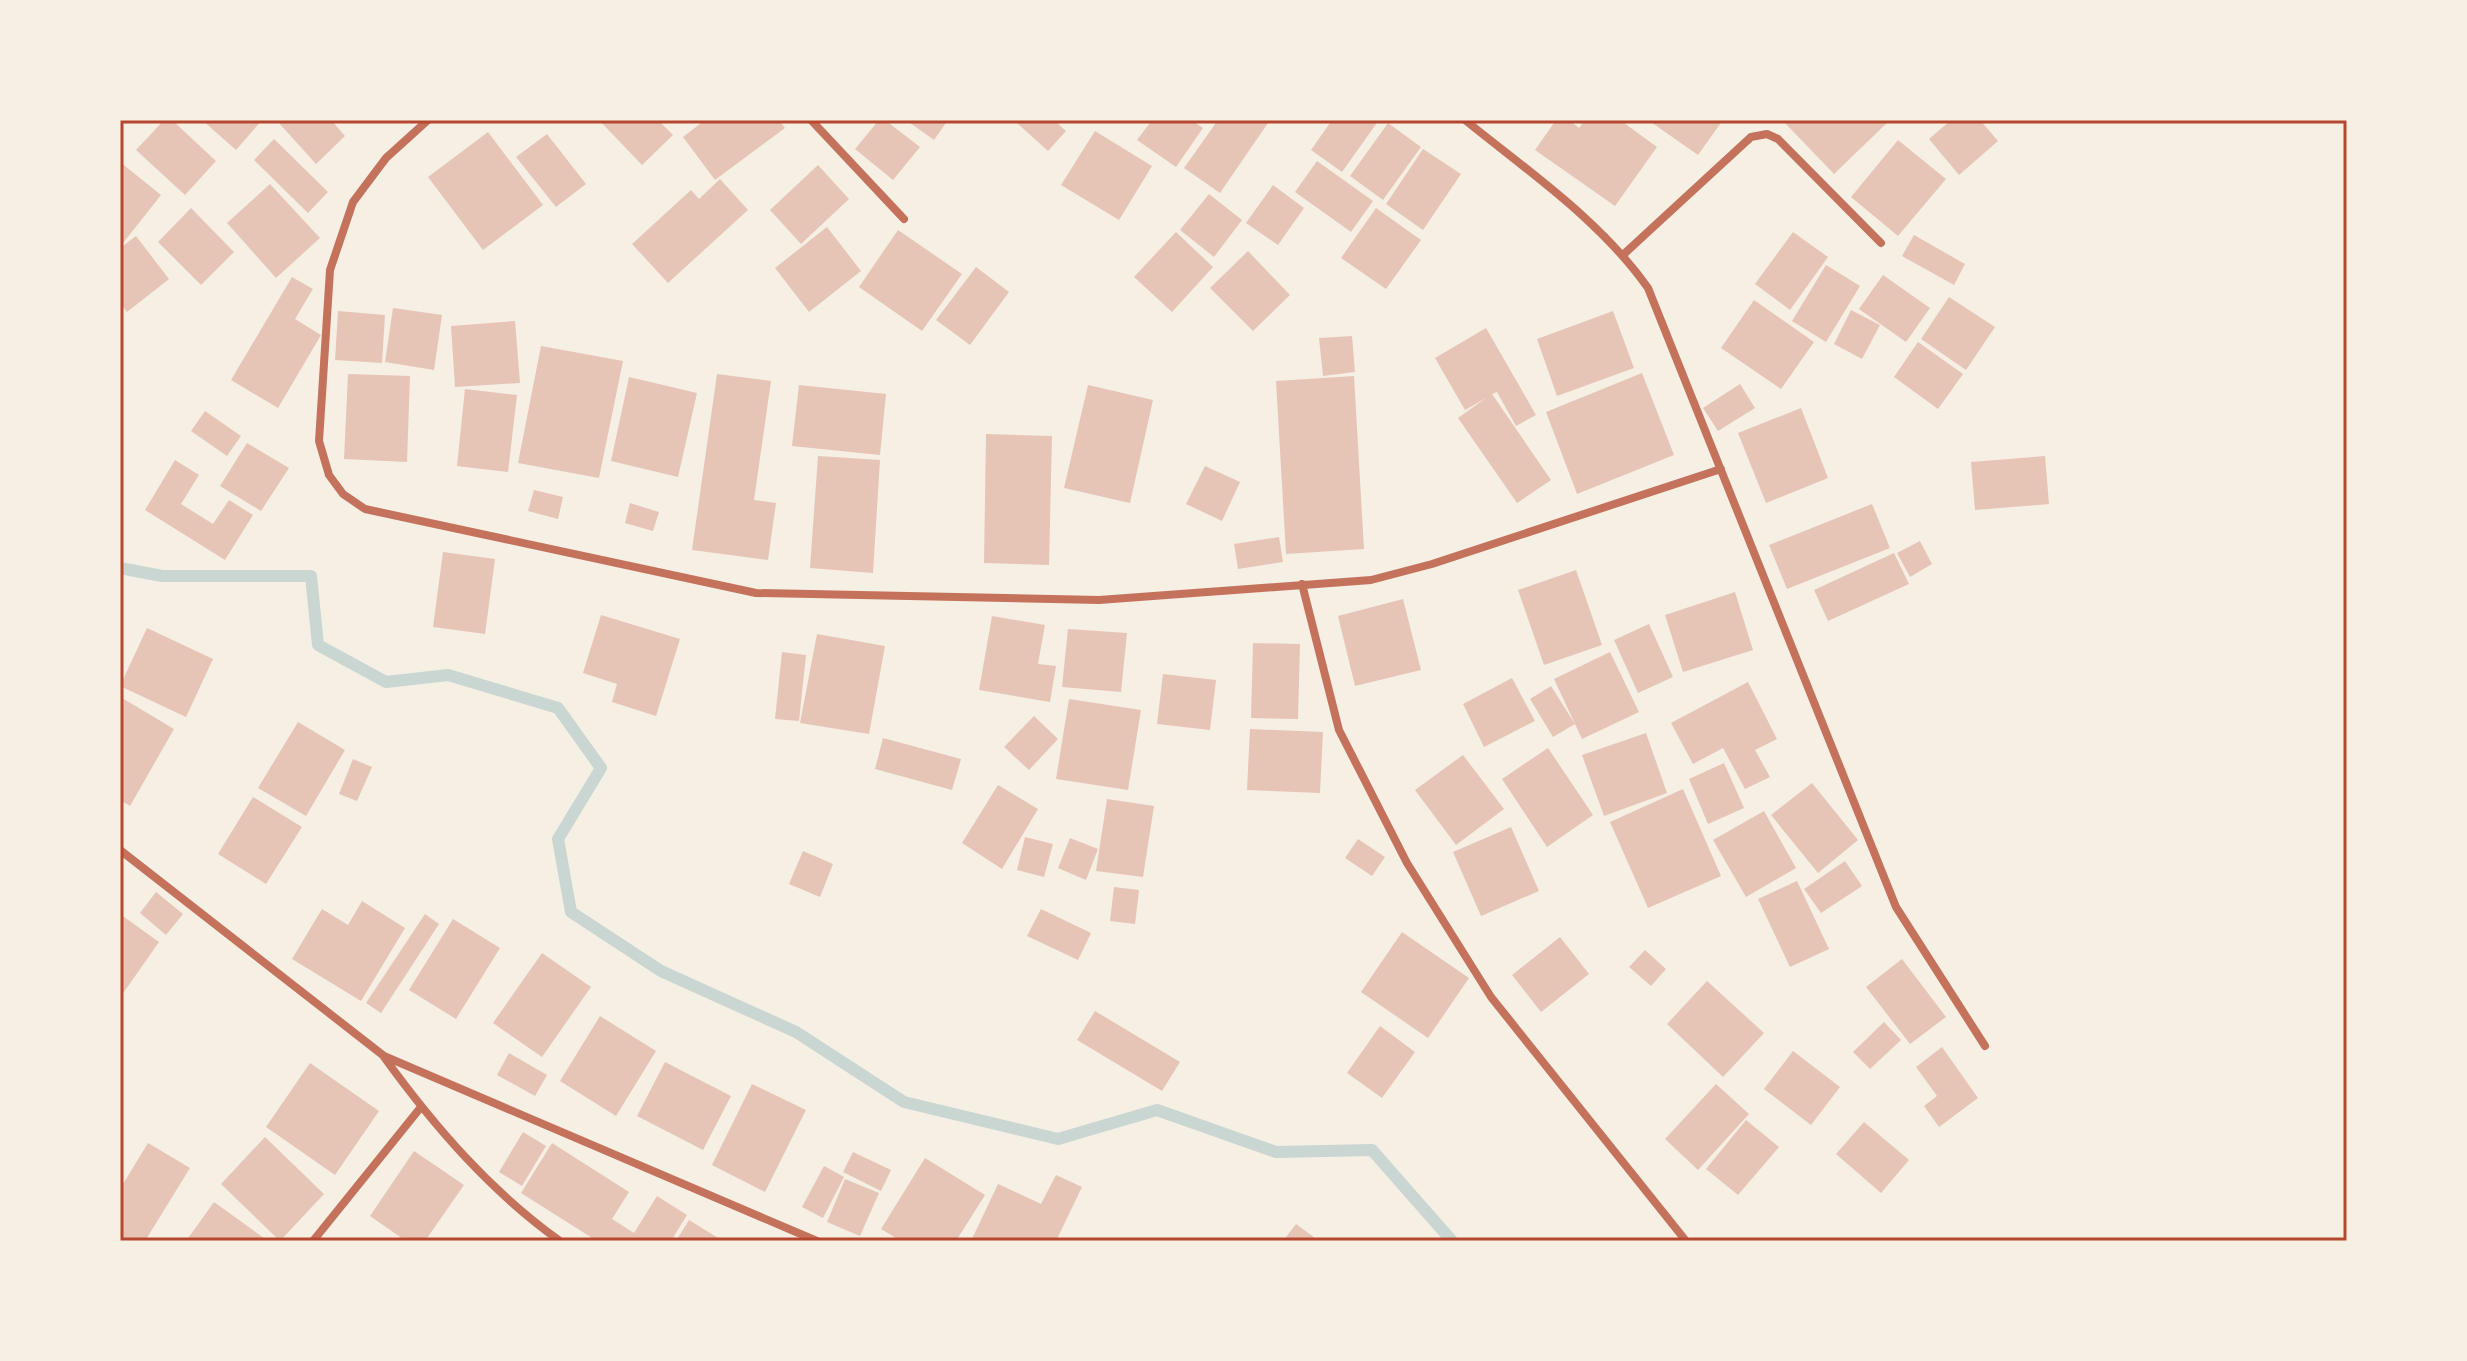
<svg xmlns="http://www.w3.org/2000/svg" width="2467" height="1361" font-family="Mulish,sans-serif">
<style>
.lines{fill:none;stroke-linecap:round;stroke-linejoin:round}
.stream{stroke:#c9d6d2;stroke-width:12}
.building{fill:#e6c5b7}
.minor{stroke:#c5725c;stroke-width:8}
.neatline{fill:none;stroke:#b5482f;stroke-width:3}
</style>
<rect width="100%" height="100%" fill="#f6efe4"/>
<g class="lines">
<path class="stream" d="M120,568l42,8h149l7,69 68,37 62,-7 110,33 43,60 -43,71 13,73 90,59 135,61 108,70 154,37 99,-29 119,42 96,-2 80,91"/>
</g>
<path class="building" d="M164,120h8l44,41 -31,34 -49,-45z
M202,120h60l-26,30z
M280,120h51l14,16 -29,28 -38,-42z
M599,120h59l15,15 -31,30z
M705,120h74l6,8 -70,52 -32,-43z
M879,120h6l35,27 -27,33 -38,-31z
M906,120h42l-14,20z
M1020,120h34l12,11 -18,20 -31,-28z
M1152,120h39l12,8 -27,39 -39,-27z
M1218,120h52l-50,73 -36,-25z
M1332,120h47l-37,52 -31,-22z
M1556,120h13l10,8 6,-8h35l37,27 -42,59 -80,-56z
M1648,120h75l-25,35z
M1787,120h103l-56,54 -50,-52z
M1951,120h29l18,21 -39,34 -30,-36z
M1388,123l33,24 -38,53 -33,-24z
M1095,131l57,35 -33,54 -58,-35z
M488,132l55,73 -60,45 -55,-73z
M547,134l39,50 -30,23 -40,-50z
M274,139l54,53 -20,21 -54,-53z
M1898,140l48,39 -48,57 -47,-39z
M1423,149l38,25 -38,56 -37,-26z
M1317,161l56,40 -22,31 -56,-40z
M120,162l41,33 -38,48 -3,-3z
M818,165l31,34 -48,45 -31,-34z
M720,179l28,31 -80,73 -36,-39 59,-54 8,9z
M270,184l50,54 -44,40 -49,-55z
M1273,185l31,23 -26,37 -32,-22z
M1209,194l33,26 -28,37 -34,-27z
M191,208l43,44 -33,33 -43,-43z
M1376,208l45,32 -35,49 -45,-31z
M827,227l34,44 -52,41 -34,-44z
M898,230l64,44 -40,57 -63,-44z
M1176,232l37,35 -41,45 -38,-35z
M1793,232l35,25 -38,53 -35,-26z
M1914,235l51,29 -11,21 -52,-29z
M136,236l33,43 -42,33 -7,-9v-55z
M1248,251l42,44 -37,36 -43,-43z
M1826,265l34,21 -34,56 -34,-21z
M976,267l33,25 -39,53 -34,-25z
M1883,275l47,33 -24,34 -47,-33z
M292,277l21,12 -18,30 26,16 -43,73 -47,-28z
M1949,297l46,30 -29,43 -45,-31z
M1754,300l60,42 -33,47 -60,-41z
M393,308l49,7 -8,55 -49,-8z
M1851,310l29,15 -18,34 -28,-15z
M338,311l47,4 -3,48 -47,-3z
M1613,311l21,57 -77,28 -20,-57z
M515,321l5,62 -65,4 -4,-61z
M1486,328l50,87 -20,11 -19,-34 -5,2 59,86 -34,23 -59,-85 28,-20 -21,12 -30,-52z
M1352,336l3,36 -32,4 -4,-38z
M1918,342l45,32 -25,35 -44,-32z
M541,346l82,15 -24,117 -81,-15z
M1642,373l32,82 -97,39 -31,-82z
M348,374l62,2 -3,86 -63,-3z
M717,374l54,7 -17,119 22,3 -8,57 -76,-10z
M1354,376l10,173 -78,5 -10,-173z
M629,377l68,16 -19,84 -67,-16z
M1740,384l15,24 -37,23 -15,-23z
M799,385l87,9 -6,61 -88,-9z
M1088,385l65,15 -23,103 -66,-15z
M465,389l52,6 -9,77 -51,-6z
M1801,408l27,70 -62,25 -28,-70z
M205,411l36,25 -14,20 -36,-25z
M986,434l66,2 -3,129 -65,-2z
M247,443l42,25 -28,43 -41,-25z
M818,456l62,4 -7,113 -63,-5z
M2045,456l4,48 -74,6 -4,-48z
M175,460l24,15 -18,29 32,20 16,-24 24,15 -28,45 -80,-50z
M1205,466l35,16 -18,39 -36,-17z
M534,490l29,7 -5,22 -30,-8z
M630,503l29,9 -6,19 -28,-8z
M1872,504l18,44 -103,41 -18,-44z
M1279,537l4,25 -45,7 -4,-25z
M1920,541l12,23 -22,13 -13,-24z
M443,552l52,7 -10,75 -52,-7z
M1894,553l15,31 -81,37 -14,-31z
M1576,570l26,75 -58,20 -26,-75z
M1735,592l18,58 -70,22 -18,-57z
M1403,599l18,71 -66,16 -17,-70z
M601,615l79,24 -24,77 -44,-14 5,-18 -34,-11z
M992,616l53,9 -7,39 18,2 -6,36 -71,-12z
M1649,624l24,53 -35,16 -24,-53z
M147,628l66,31 -27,58 -66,-31z
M1068,629l59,4 -6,59 -59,-5z
M817,634l68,12 -16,88 -69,-11z
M1253,643l47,1 -2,75 -47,-1z
M782,652l24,3 -7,66 -24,-2z
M1610,652l29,60 -57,27 -28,-60z
M1163,674l53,6 -6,50 -53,-6z
M1512,678l23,43 -51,26 -21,-43z
M1748,682l29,57 -22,11 15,27 -25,12 -22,-41 -30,16 -22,-41z
M1551,686l24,38 -22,13 -23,-38z
M122,698l52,31 -44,77 -10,-6z
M1069,699l72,11 -13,80 -72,-11z
M1034,716l24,23 -29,31 -25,-23z
M298,722l47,28 -39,66 -48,-28z
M1250,729l73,3 -3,61 -73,-3z
M1646,733l21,60 -63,23 -22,-61z
M883,738l78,21 -9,31 -77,-21z
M1548,748l45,67 -46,32 -45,-68z
M1463,755l41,54 -48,36 -41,-55z
M353,759l19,8 -15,34 -18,-7z
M1724,763l20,45 -36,16 -19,-45z
M1812,783l46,57 -40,33 -47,-58z
M998,785l40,24 -36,60 -40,-26z
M1683,789l38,87 -73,32 -38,-86z
M253,797l49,30 -36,57 -48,-30z
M1107,799l47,7 -11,71 -47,-6z
M1764,811l32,57 -50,29 -33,-57z
M1511,827l28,64 -58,25 -28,-64z
M1025,837l28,7 -9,33 -27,-7z
M1070,838l28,11 -12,31 -28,-12z
M1358,839l27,18 -13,19 -27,-18z
M803,851l30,13 -13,33 -31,-13z
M1845,861l17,25 -41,27 -17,-24z
M1797,881l32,68 -39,18 -32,-68z
M1114,887l25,3 -4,34 -25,-3z
M156,892l27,22 -17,21 -26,-22z
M362,901l43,27 -44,73 -69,-42 30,-50 26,16z
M1041,909l50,24 -13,27 -51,-24z
M120,914l39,28 -35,50 -4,-3z
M425,914l14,10 -58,89 -15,-10z
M453,919l47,29 -44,71 -47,-29z
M1402,932l67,46 -41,60 -67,-46z
M1560,937l29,37 -48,38 -29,-37z
M1645,950l21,19 -15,17 -22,-19z
M542,953l49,34 -49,70 -49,-34z
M1902,959l44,58 -36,27 -44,-57z
M1707,981l57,52 -41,44 -56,-53z
M1095,1011l85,51 -18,29 -85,-51z
M600,1016l56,35 -40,65 -56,-35z
M1884,1022l17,18 -31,29 -17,-17z
M1380,1026l35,26 -33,46 -35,-25z
M1942,1047l36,51 -39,29 -15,-21 13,-10 -21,-29z
M1793,1051l47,36 -29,38 -47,-36z
M509,1053l38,22 -12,21 -38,-21z
M665,1062l66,34 -28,54 -66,-34z
M310,1063l69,48 -44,64 -69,-48z
M752,1084l54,26 -41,82 -53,-27z
M1716,1084l33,30 -51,56 -33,-31z
M1746,1120l33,27 -41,48 -32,-26z
M1864,1122l45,38 -28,33 -45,-39z
M523,1132l23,14 -24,40 -23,-14z
M265,1137l59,57 -44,47 -59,-57z
M148,1143l42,25 -45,73h-25v-52z
M552,1143l77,49 -17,27 22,14 23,-37 30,19 -16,26h-74l-76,-48z
M414,1151l50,34 -39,56h-19l-36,-25z
M853,1152l38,18 -10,21 -38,-19z
M925,1158l60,37 -29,46h-55l-20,-12z
M824,1166l20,11 -21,41 -21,-11z
M1056,1175l26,12 -26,54h-85l27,-57 43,20z
M845,1179l34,14 -19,43 -33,-14z
M214,1202l54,39h-82z
M689,1220l34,21h-47z
M1296,1224l19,14 -3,3h-29z"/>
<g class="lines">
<path class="minor" d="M428,120l-42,38 -33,44 -23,68 -11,171 10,34 14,19 22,15 391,84 343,7 272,-20 61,-16 289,-95
M811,120l93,99
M1465,120c64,52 135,100 183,168l248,619 89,139
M1624,254l127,-117 16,-3 11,5 103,104
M1302,584l37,146 68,133 84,134 195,244
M120,850l264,206 433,185
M384,1057c50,69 106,134 176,184
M313,1241l108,-134"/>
</g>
<rect width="2467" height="1361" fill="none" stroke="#f6efe4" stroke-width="244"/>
<rect x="122" y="122" width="2223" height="1117" class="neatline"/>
</svg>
